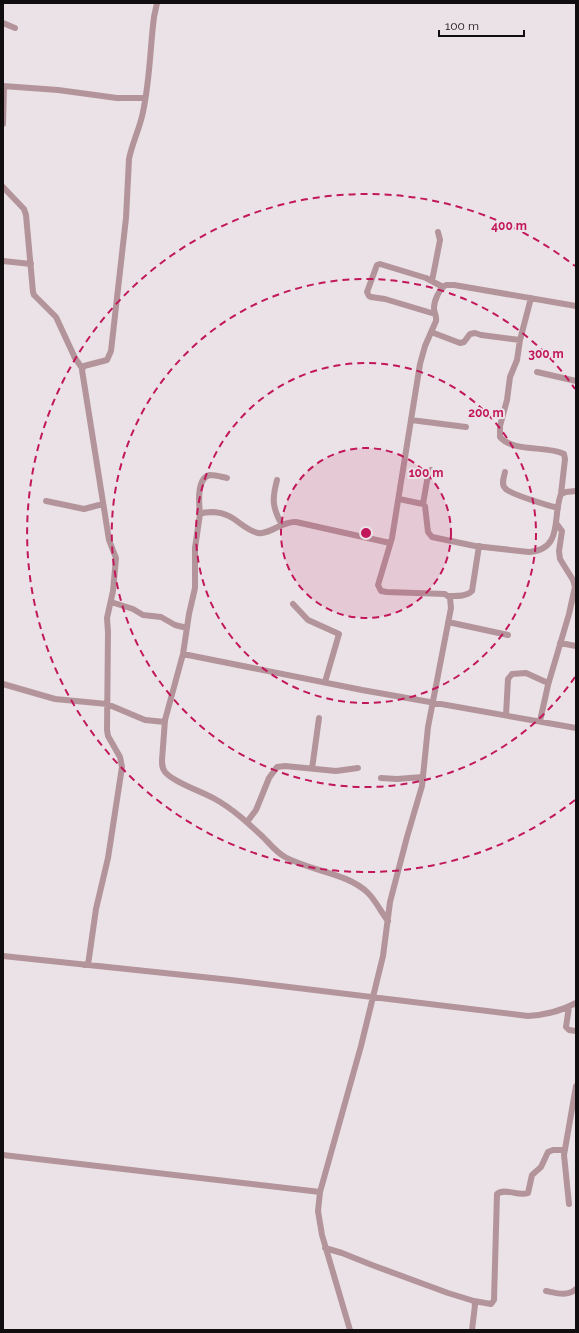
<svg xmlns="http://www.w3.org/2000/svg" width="579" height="1333" font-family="Raleway,sans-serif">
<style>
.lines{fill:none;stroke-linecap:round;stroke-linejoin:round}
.street{stroke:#b4949b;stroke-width:6}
.ring{fill:none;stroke:#c2185b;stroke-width:2;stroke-dasharray:7 5}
.centre{fill:#c2185b;stroke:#eae2e6;stroke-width:2}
.ring-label{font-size:12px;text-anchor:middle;font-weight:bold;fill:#c2185b;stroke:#eae2e6;stroke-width:4;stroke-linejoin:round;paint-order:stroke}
</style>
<rect width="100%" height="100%" fill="#eae2e6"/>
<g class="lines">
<path class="street" d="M3,23l12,5
M3,86l55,4 59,8h28
M3,124l1,-38
M3,187l21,22 2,6 7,77 1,3 22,22 19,41 7,10
M3,261l28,3
M432,281l8,-41 -2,-8
M531,298l-11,42 -3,20 -7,17 -3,23 -7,26v11c14,16 47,8 64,17l1,5 -4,35
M435,314l-50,-15 -14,-2 -2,-1 -2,-4 10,-27 3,-1 46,14 17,9
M431,332l29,11 4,-1 6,-8 5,-1 6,2 39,5
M537,372l39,9
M411,420l55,7
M505,472c-1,5 -4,12 0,16 4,6 45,18 53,20
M277,480c-5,19 -5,27 5,45
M399,499l24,5 2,2 3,26 4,5 43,9 54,6c35,-3 23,-35 32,-58l5,-2 10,-1
M46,501l38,8 19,-5
M423,504l5,-29 3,-5
M200,514c-1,-10 -4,-36 10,-39 6,0 12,2 17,3
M448,596c8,0 18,1 24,-5l7,-45
M111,602l22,7 10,6 18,2 14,8 12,3
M293,604l15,16 31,14 -14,48
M448,622l60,13
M560,643l16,3
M183,654l179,36 214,38
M3,684l52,15 52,5 38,16 20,2
M506,715l2,-36 4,-5 14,-1 22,10
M540,721l8,-36 21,-71 6,-27 -2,-7 -13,-21 -1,-8 3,-20 -6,-8
M312,769l7,-51
M381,778l16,1 26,-2
M247,822l9,-12 13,-32 8,-11 8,-1 51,5 22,-3
M388,921c-7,-9 -12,-20 -20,-28 -20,-20 -58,-22 -83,-36 -9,-5 -15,-13 -22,-20 -15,-14 -30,-28 -48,-38 -12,-7 -42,-17 -50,-27 -3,-4 -3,-7 -3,-12l3,-40 18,-66 6,-40 6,-26v-40l5,-34c4,-2 8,-2 13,-2 22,1 28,17 45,21 12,2 23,-12 38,-11l94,21
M3,956l228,24 297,36c17,-1 33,-5 48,-13
M84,965h4l8,-56 12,-51 14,-91 -2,-10 -12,-21 -1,-6 1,-98 -1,-14 6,-27 3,-33 -7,-18 -27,-170 2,-4 23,-6 4,-9 15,-133 3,-59c3,-16 11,-31 14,-47 7,-32 7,-64 11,-95l3,-14
M569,1007l-3,20 3,3 7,1
M3,1155l317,37
M569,1204l-5,-49 12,-69
M325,1248l17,5 30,12 76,28 26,8 1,4 -3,25
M546,1291c10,2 21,6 30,-2
M474,1301l17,3 3,-4 3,-106c8,-7 21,3 31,-1l4,-18 9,-8 7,-15 5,-2h12
M350,1330l-28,-95 -4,-24 2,-19 41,-146 22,-90 7,-54 17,-65 15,-51 6,-59 23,-119 -1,-10 -5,-4 -58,-2 -6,-1 -3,-6 14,-47 28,-174 5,-18 11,-25c1,-5 -2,-8 -2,-13 0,-7 5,-19 12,-23h8l122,21"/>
</g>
<circle cx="366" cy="533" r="85" fill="#c2185b" fill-opacity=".12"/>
<g class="ring">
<circle cx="366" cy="533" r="85"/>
<circle cx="366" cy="533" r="170"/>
<path d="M575 677A254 254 0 1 1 575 389"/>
<path d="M575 800A339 339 0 1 1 575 266"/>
</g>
<circle cx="366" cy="533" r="6" class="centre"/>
<g class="ring-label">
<text x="509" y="230">400 m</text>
<text x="546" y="358">300 m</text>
<text x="486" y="417">200 m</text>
<text x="426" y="477">100 m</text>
</g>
<rect width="579" height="1333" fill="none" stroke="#110e10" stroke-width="8"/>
<path d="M439 30v6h85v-6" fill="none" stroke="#110e10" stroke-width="2"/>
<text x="445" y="30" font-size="12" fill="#110e10" stroke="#eae2e6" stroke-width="3" paint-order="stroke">100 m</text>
</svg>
